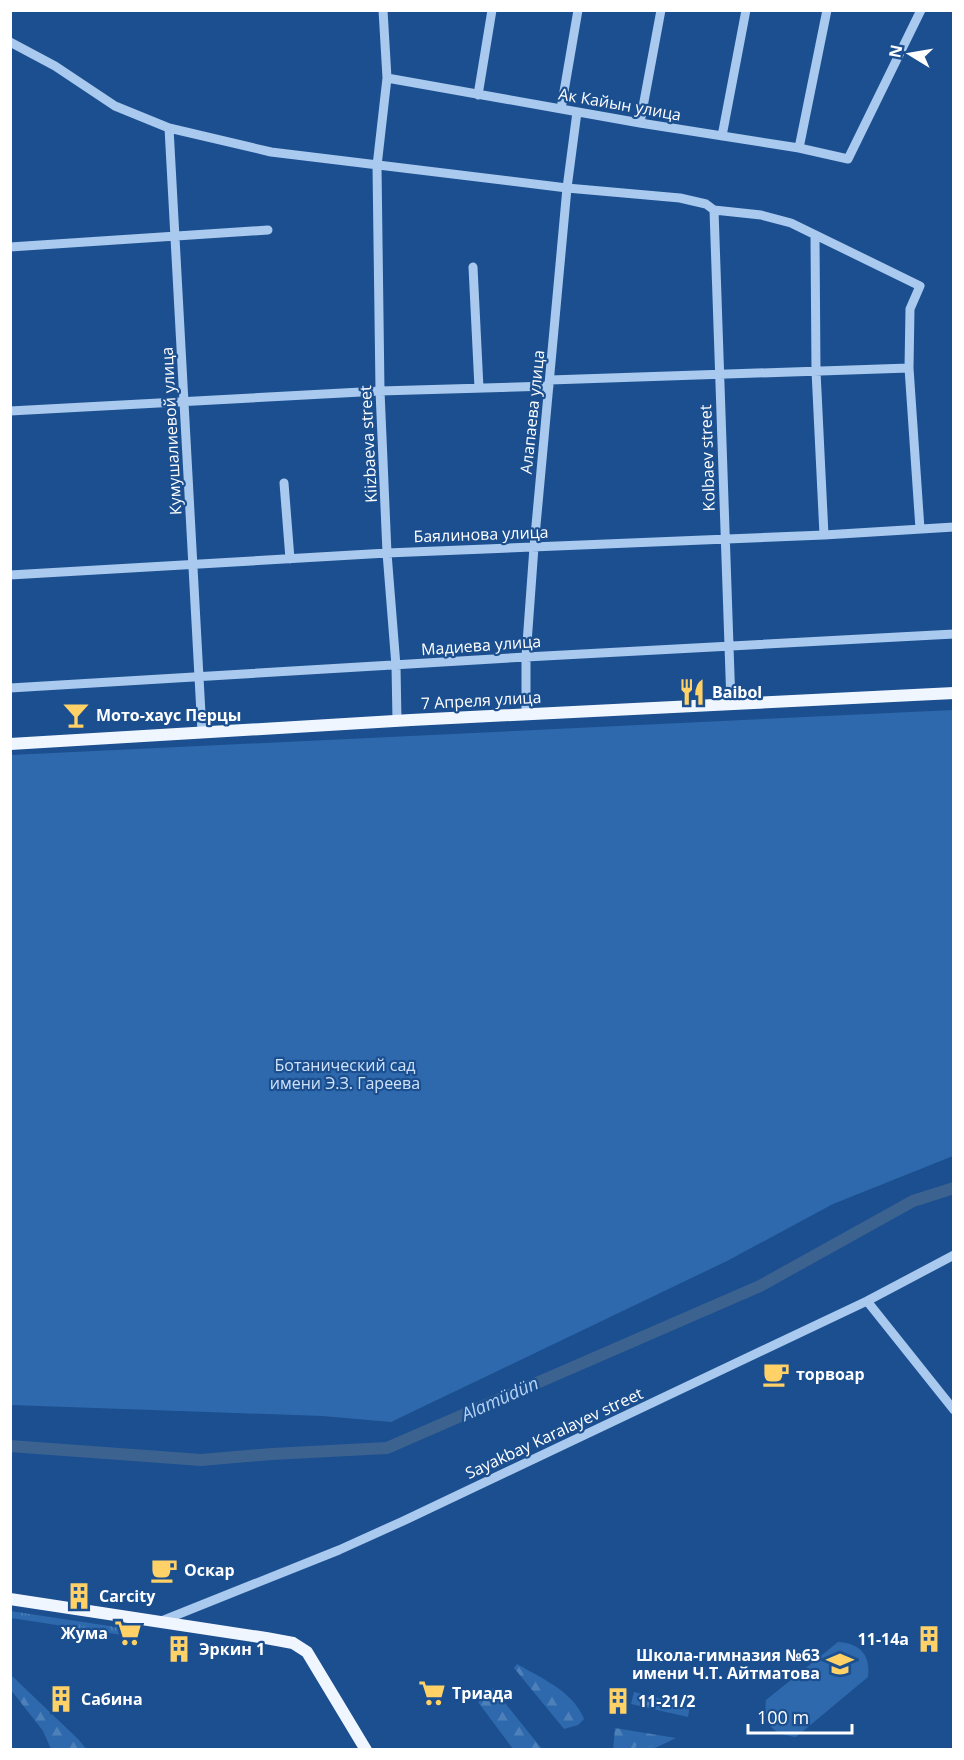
<svg xmlns="http://www.w3.org/2000/svg" width="964" height="1760" font-family="'Open Sans',sans-serif">
<style>
.grass{fill:url(#grass-tufts)}
.forest{fill:url(#forest-firs)}
.park{fill:url(#park-crowns)}
.garden{fill:#2e69ad}
.lines{fill:none;stroke-linecap:round;stroke-linejoin:round}
.river{stroke:#3c6290;stroke-width:12}
.minor{stroke:#a9c9ee;stroke-width:9}
.major{stroke:#f0f6ff;stroke-width:12}
.labels{text-anchor:middle;stroke-width:4.5;stroke-linejoin:round;paint-order:stroke}
.street-label{font-size:16px;fill:#fff;stroke:#1b4f8f}
.poi-label{font-size:16px;font-weight:bold;fill:#fff;stroke:#1b4f8f;text-anchor:start}
.park-label{font-size:16px;fill:#cfe3fa;stroke:#1b4f8f}
.water-label{font-size:18px;font-style:italic;fill:#b5d3f5;stroke:#1b4f8f}
</style>
<defs>
<pattern id="grass-tufts" width="24" height="20" patternUnits="userSpaceOnUse" patternTransform="scale(1.5)"><rect width="24" height="20" fill="#2e69ad"/><path d="M3 7l-1-3M5 7V3M7 7l1-3M15 17l-1-3M17 17v-4M19 17l1-3" fill="none" stroke="#4d80b9"/></pattern>
<pattern id="forest-firs" width="22" height="20" patternUnits="userSpaceOnUse" patternTransform="scale(1.5)"><rect width="22" height="20" fill="#2e69ad"/><path d="M5 1l3.5 6h-7zM16 11l3.5 6h-7z" fill="#4d80b9"/></pattern>
<pattern id="park-crowns" width="20" height="18" patternUnits="userSpaceOnUse" patternTransform="scale(1.5)"><rect width="20" height="18" fill="#2e69ad"/><path d="M2 6a3 3 0 1 1 6 0M12 15a3 3 0 1 1 6 0" fill="none" stroke="#4d80b9"/></pattern>
</defs>
<rect width="100%" height="100%" fill="#1b4f8f"/>
<path class="grass" d="M10,1611l113,17 -1,7 -111,-17z"/>
<path class="forest" d="M517,1664c24,14 56,27 67,55l-6,6 -14,4 -50,-61z
M10,1674l69,66 7,9h-35l-8,-18 -32,-41z
M493,1688l49,61h-29l-35,-47z
M634,1692l56,14 -2,11 -57,-13z
M615,1728l61,10 -23,11 -40,1z"/>
<path class="park" d="M639,1738l20,4 -14,7h-10z"/>
<path class="garden" d="M953,710v446l-120,48 -106,57 -336,161 -69,-6 -311,-11v-650z
M838,1642c22,1 33,13 30,35l-72,60c-24,-3 -33,-12 -30,-37z"/>
<g class="lines">
<path class="river" d="M10,1446l191,14 71,-6 115,-6 373,-162 153,-85 41,-13"/>
<path class="minor" d="M383,10l4,68 -10,88 3,225 7,162 9,113 1,55
M10,42l45,24 60,40 54,22 102,24 296,36 113,10 26,6 8,6 47,5 30,8 129,63 -10,23 -1,59 11,161
M387,78l253,45 159,25 49,11 73,-149
M478,95l14,-85
M561,109l17,-99
M640,123l21,-113
M169,128l33,604
M722,136l24,-126
M799,148l28,-138
M714,210l17,494
M815,236l1,135 8,164
M10,247l258,-17
M473,267l6,121
M550,380l359,-12
M10,411l370,-20 169,-5
M284,483l6,76
M10,575l377,-22 437,-18 130,-8
M10,688l516,-31 428,-23
M526,714v-57l8,-110 33,-359 10,-76
M867,1301l87,109
M159,1622l180,-72 62,-28 466,-221 87,-46"/>
<path class="major" d="M10,744l401,-24 543,-27
M10,1599l256,39 27,5 14,9 59,98"/>
</g>
<defs>
<symbol id="restaurant-bare" viewBox="-9 -9 18 18"><path d="M-5-6h1v4h1v-4h1v4h1v-4h1v5L-1.5 .5V6h-2V.5L-5-1ZM5-6V6H3V1.5H1.5Q1.5-4 5-6Z" fill="#ffd166" stroke="#1b4f8f" stroke-width="2.5" paint-order="stroke"/></symbol>
<symbol id="bar-bare" viewBox="-9 -9 18 18"><path d="M-6-5H6L.8 .8V4.5H3.5V6h-7V4.5H-.8V.8Z" fill="#ffd166" stroke="#1b4f8f" stroke-width="2.5" paint-order="stroke"/></symbol>
<symbol id="cafe-bare" viewBox="-9 -9 18 18"><path d="M-5.5-4.5H6V0H3Q3 3.5 0 3.5H-2.5Q-5.5 3.5-5.5 0ZM3-3.2v2h1.7v-2ZM-6 4.5H4V6H-6Z" fill="#ffd166" stroke="#1b4f8f" stroke-width="2.5" paint-order="stroke"/></symbol>
<symbol id="building-bare" viewBox="-9 -9 18 18"><path d="M-4-6H4V6H1V3H-1V6H-4ZM-2.5-4.3h1.7v1.8h-1.7ZM.8-4.3h1.7v1.8H.8ZM-2.5-1h1.7V.8h-1.7ZM.8-1h1.7V.8H.8Z" fill="#ffd166" stroke="#1b4f8f" stroke-width="2.5" paint-order="stroke"/></symbol>
<symbol id="supermarket-bare" viewBox="-9 -9 18 18"><path d="M-6-5.5h2.5l.6 2H6L4.5 2H-2.5L-4.4-4H-6ZM-1.5 3.2a1.3 1.3 0 1 0 .1 0ZM3 3.2a1.3 1.3 0 1 0 .1 0Z" fill="#ffd166" stroke="#1b4f8f" stroke-width="2.5" paint-order="stroke"/></symbol>
<symbol id="school-bare" viewBox="-9 -9 18 18"><path d="M0-5L7-2L0 1L-7-2ZM-4 1L0 2.5L4 1V4Q0 6-4 4Z" fill="#ffd166" stroke="#1b4f8f" stroke-width="2.5" paint-order="stroke"/></symbol>
</defs>
<g fill-rule="evenodd">
<use href="#restaurant-bare" x="673" y="673" width="38" height="38"/>
<use href="#bar-bare" x="57" y="696" width="38" height="38"/>
<use href="#cafe-bare" x="757" y="1355" width="38" height="38"/>
<use href="#cafe-bare" x="145" y="1551" width="38" height="38"/>
<use href="#building-bare" x="60" y="1577" width="38" height="38"/>
<use href="#supermarket-bare" x="109" y="1614" width="38" height="38"/>
<use href="#building-bare" x="910" y="1620" width="38" height="38"/>
<use href="#building-bare" x="160" y="1630" width="38" height="38"/>
<use href="#school-bare" x="821" y="1645" width="38" height="38"/>
<use href="#supermarket-bare" x="413" y="1674" width="38" height="38"/>
<use href="#building-bare" x="42" y="1680" width="38" height="38"/>
<use href="#building-bare" x="599" y="1682" width="38" height="38"/>
</g>
<g class="labels">
<g class="street-label">
<text transform="translate(620 104) rotate(10)" y="6">Ак Кайын улица</text>
<text transform="translate(532 412) rotate(-84)" y="6">Алапаева улица</text>
<text transform="translate(171 431) rotate(-93)" y="6">Кумушалиевой улица</text>
<text transform="translate(368 444) rotate(-93)" y="6">Kiizbaeva street</text>
<text transform="translate(707 458) rotate(-92)" y="6">Kolbaev street</text>
<text transform="translate(481 534) rotate(-2)" y="6">Баялинова улица</text>
<text transform="translate(481 645) rotate(-4)" y="6">Мадиева улица</text>
<text transform="translate(481 700) rotate(-3)" y="6">7 Апреля улица</text>
<text transform="translate(554 1433) rotate(-25)" y="6">Sayakbay Karalayev street</text>
</g>
<g class="poi-label">
<text x="712" y="698">Baibol</text>
<text x="96" y="721">Мото-хаус Перцы</text>
<text x="796" y="1380">торвоар</text>
<text x="184" y="1576">Оскар</text>
<text x="99" y="1602">Carcity</text>
<text x="108" y="1639" text-anchor="end">Жума</text>
<text x="909" y="1645" text-anchor="end">11-14а</text>
<text x="199" y="1655">Эркин 1</text>
<text x="820" y="1661" text-anchor="end">Школа-гимназия №63<tspan x="820" dy="18">имени Ч.Т. Айтматова</tspan></text>
<text x="452" y="1699">Триада</text>
<text x="81" y="1705">Сабина</text>
<text x="638" y="1707">11-21/2</text>
</g>
<g class="park-label">
<text x="345" y="1071">Ботанический сад<tspan x="345" dy="18">имени Э.З. Гареева</tspan></text>
</g>
<g class="water-label">
<text transform="translate(500 1399) rotate(-24)" y="6">Alamüdün</text>
</g>
</g>
<rect width="964" height="1760" fill="none" stroke="#ffffff" stroke-width="24"/>
<g transform="translate(910 54) rotate(281)" stroke="#1b4f8f" stroke-width="4.5" paint-order="stroke">
<path d="M0-4.5L10 22L0 15L-10 22Z" fill="#ffffff"/>
<text y="-9" font-size="16" font-weight="bold" text-anchor="middle" fill="#ffffff">N</text>
</g>
<path d="M748 1724v9h104v-9" fill="none" stroke="#ffffff" stroke-width="3"/>
<text x="757" y="1724" font-size="18" fill="#ffffff" stroke="#1b4f8f" stroke-width="4.5" paint-order="stroke">100 m</text>
</svg>
